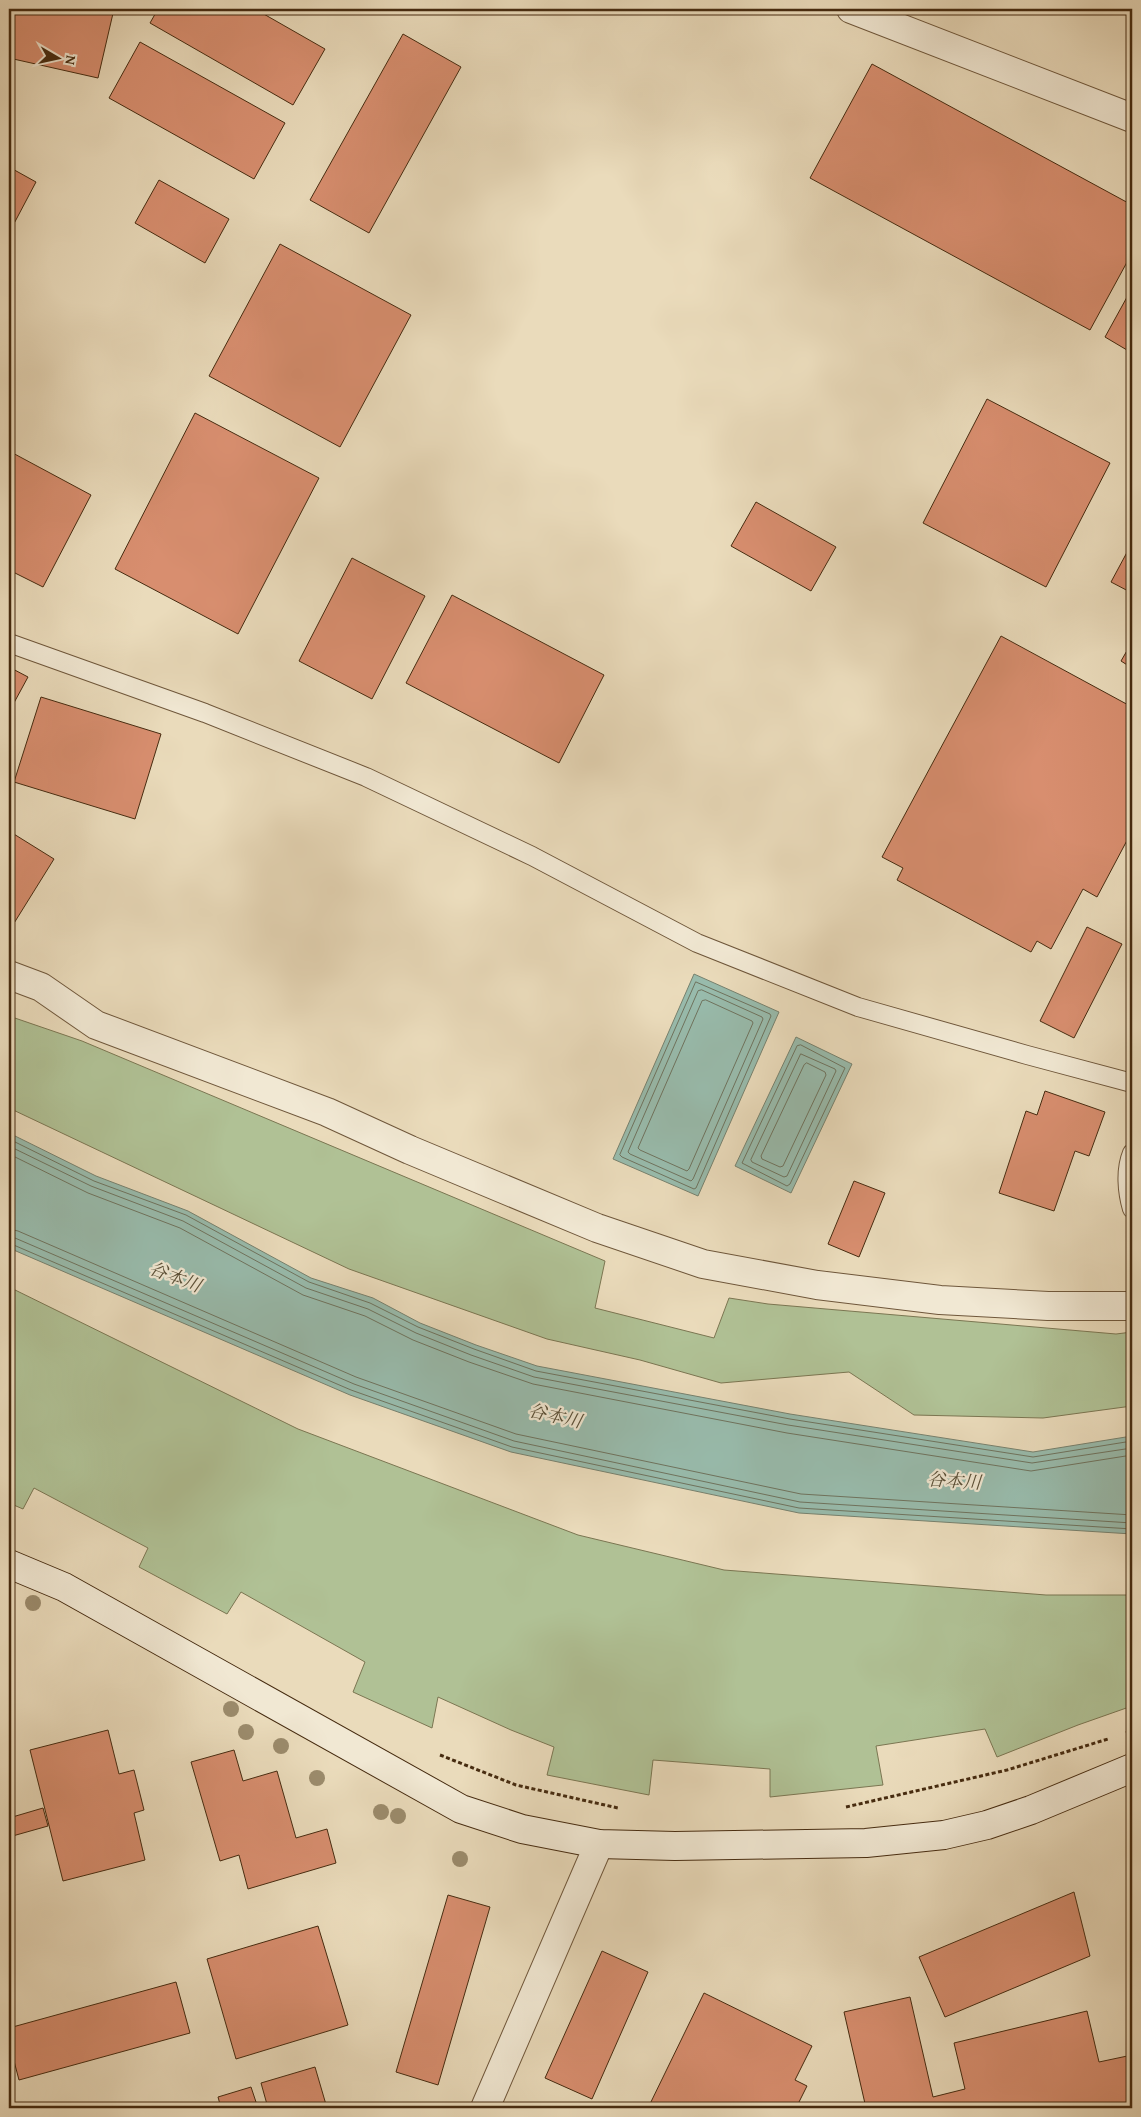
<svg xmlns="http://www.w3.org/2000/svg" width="1141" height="2117" font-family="'Gentium Book Plus','Noto Serif JP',serif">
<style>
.green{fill:#b0c195;stroke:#7b7652}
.water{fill:#98bbac;stroke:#77816e}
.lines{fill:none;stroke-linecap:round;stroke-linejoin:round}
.shore{stroke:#6f735e;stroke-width:1}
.building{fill:#d88e6f;stroke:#462b10}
.lane-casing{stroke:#6f573b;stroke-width:20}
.street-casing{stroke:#6f573b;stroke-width:30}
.secondary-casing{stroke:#462b10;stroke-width:30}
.path{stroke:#462b10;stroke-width:3;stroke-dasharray:4 2.5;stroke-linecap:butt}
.lane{stroke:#f1e8d3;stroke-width:18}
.street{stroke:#f1e8d3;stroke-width:28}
.secondary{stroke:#f1e8d3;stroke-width:28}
.tree{fill:#9b8b6c}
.labels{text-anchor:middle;stroke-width:4.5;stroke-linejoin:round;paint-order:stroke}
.water-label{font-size:18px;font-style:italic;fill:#5a4f37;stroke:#f1e8d3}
</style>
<rect width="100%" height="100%" fill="#eadbbb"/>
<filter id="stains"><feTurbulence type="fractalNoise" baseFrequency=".004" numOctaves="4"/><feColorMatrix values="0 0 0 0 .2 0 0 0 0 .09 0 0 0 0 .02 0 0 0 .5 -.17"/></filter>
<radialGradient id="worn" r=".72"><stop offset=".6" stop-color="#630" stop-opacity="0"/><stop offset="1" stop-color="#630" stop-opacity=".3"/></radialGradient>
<path class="green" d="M9,1016l73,25 523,220 -10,47 119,30 15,-40 39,6 348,30 16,-2v74l-89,12 -129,-3 -65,-43 -128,11 -81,-23 -93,-21 -198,-70 -340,-161z
M9,1287l289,142 280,106 146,35 322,25h86v111l-54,19 -81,32 -12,-28 -109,17 7,39 -113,12v-28l-117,-9 -4,35 -102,-20 7,-28 -43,-17 -73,-33 -6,31 -79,-36 12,-30 -124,-70 -14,22 -88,-47 9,-19 -114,-60 -11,21 -14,-6z"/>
<path class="water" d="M694,974l85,38 -81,184 -85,-37z
M796,1037l56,27 -61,129 -56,-27z
M9,1133l87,43 92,35 123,67 62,20 47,25 56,22 61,21 253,48 243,38 99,-16v98l-333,-21 -288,-61 -161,-57 -341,-147z"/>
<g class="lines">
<path class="shore" d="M696,982l74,32 1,2 -75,172 -2,1 -72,-32 -2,-2z
M702,990l60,27 1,2 -70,160 -2,2 -61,-27 -2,-2 70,-161z
M706,1000l46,21 1,2 -64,146 -2,2 -47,-21 -2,-2 64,-147z
M801,1045l44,23 -55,116 -3,2 -45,-23 55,-117z
M801,1054l34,15 1,2 -49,105 -3,1 -32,-15 -1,-2z
M807,1063l18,9 1,3 -43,91 -3,1 -18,-8 -1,-3 43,-91z
M9,1139l85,42 92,34 123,67 61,21 48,24 56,22 62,22 254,48 243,38 99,-16
M9,1146l82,40 92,35 123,67 62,21 48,24 55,22 63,22 254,48 244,38 100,-15
M9,1154l79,39 92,35 123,67 62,21 48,24 56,22 64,22 254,49 244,38 101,-16
M9,1229l9,2 338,146 160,57 285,60 331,21
M9,1237l6,1 339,146 160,57 286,61 332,21
M9,1243l342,147 161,57 287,61 333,21"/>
</g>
<path class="building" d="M9,9h105l-16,69 -89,-20z
M158,9h97l70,40 -32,56 -143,-82z
M403,34l58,33 -92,166 -59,-33z
M140,42l145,81 -31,56 -145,-81z
M872,64l260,141v48l-42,77 -280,-152z
M9,167l27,15 -27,51z
M159,180l70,39 -24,44 -70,-40z
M280,244l131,71 -71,132 -131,-71z
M1132,288v65l-27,-16z
M987,399l123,64 -64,124 -123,-64z
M195,413l124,65 -81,156 -123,-65z
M9,451l82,44 -48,92 -34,-17z
M756,502l80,45 -25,44 -80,-45z
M1132,543v50l-21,-11z
M352,558l73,38 -53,103 -73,-38z
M452,595l152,80 -45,88 -153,-80z
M1001,636l131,71v124l-35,66 -14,-8 -32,60 -14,-8 -6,11 -134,-72 6,-12 -21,-11z
M1132,642v26l-11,-7z
M9,667l19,10 -19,35z
M41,697l120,37 -26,85 -121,-37z
M9,831l45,28 -43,69 -2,-1z
M1087,927l35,17 -48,94 -34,-17z
M1045,1091l60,21 -16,44 -14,-5 -21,60 -55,-18 27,-82 11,4z
M854,1181l31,12 -26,64 -31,-13z
M108,1730l11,44 15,-4 10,40 -10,3 11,47 -82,21 -33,-131z
M234,1750l9,31 34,-10 19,67 31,-9 9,34 -88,26 -9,-34 -19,6 -29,-99z
M43,1808l5,18 -39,11v-19z
M1074,1892l16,64 -145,61 -26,-60z
M448,1895l42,12 -52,178 -42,-13z
M318,1926l30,99 -112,34 -29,-100z
M602,1951l46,21 -56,127 -47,-21z
M176,1982l14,51 -171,47 -10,-38v-14z
M704,1993l108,53 -17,34 12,6 -11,22h-148z
M910,1997l23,100 32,-8 -11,-46 133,-32 12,51 33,-7v53h-266l-22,-96z
M315,2067l12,41h-59l-7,-25z
M251,2087l7,21h-37l-3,-11z"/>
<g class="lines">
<defs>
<path id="lane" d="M9,643l196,70 161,64 166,79 165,87 161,64 169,48 105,28
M1132,1153c-7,17 -5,39 0,56"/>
<path id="street" d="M851,9l281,109
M9,975l32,12 55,38 231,87 83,38 187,78 106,36 114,21 123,15 108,6h84
M485,2108l114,-264"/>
<path id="secondary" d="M9,1564l55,23 397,222 61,20 77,15 76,2 191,-3 78,-8 43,-10 44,-15 101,-42"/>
</defs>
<use href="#lane" class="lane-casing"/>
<use href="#street" class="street-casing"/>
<use href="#secondary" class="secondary-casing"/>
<path class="path" d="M1126,1733l6,-2
M440,1755l76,30 102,23
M846,1807l161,-37 101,-31"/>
<use href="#lane" class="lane"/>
<use href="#street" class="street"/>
<use href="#secondary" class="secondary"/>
</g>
<g class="tree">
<circle cx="33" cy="1603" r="8"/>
<circle cx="231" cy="1709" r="8"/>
<circle cx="246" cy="1732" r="8"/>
<circle cx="281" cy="1746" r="8"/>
<circle cx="317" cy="1778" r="8"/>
<circle cx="381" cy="1812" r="8"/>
<circle cx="398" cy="1816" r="8"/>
<circle cx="460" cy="1859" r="8"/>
</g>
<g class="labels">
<g class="water-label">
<text transform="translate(175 1277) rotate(21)" y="6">谷本川</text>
<text transform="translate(555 1416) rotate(13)" y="6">谷本川</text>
<text transform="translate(954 1481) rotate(4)" y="6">谷本川</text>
</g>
</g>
<rect width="1141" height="2117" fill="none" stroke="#eadbbb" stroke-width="30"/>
<rect x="10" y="10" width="1121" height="2097" fill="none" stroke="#462b10" stroke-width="2.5"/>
<rect x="15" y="15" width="1111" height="2087" fill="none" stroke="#462b10"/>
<g transform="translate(58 58) rotate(99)" stroke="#f1e8d3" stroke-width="4" paint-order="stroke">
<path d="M0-4L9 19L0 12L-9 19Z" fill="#462b10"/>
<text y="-8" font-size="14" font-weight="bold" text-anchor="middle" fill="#462b10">N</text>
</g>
<rect width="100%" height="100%" filter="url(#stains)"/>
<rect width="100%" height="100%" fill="url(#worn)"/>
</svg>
